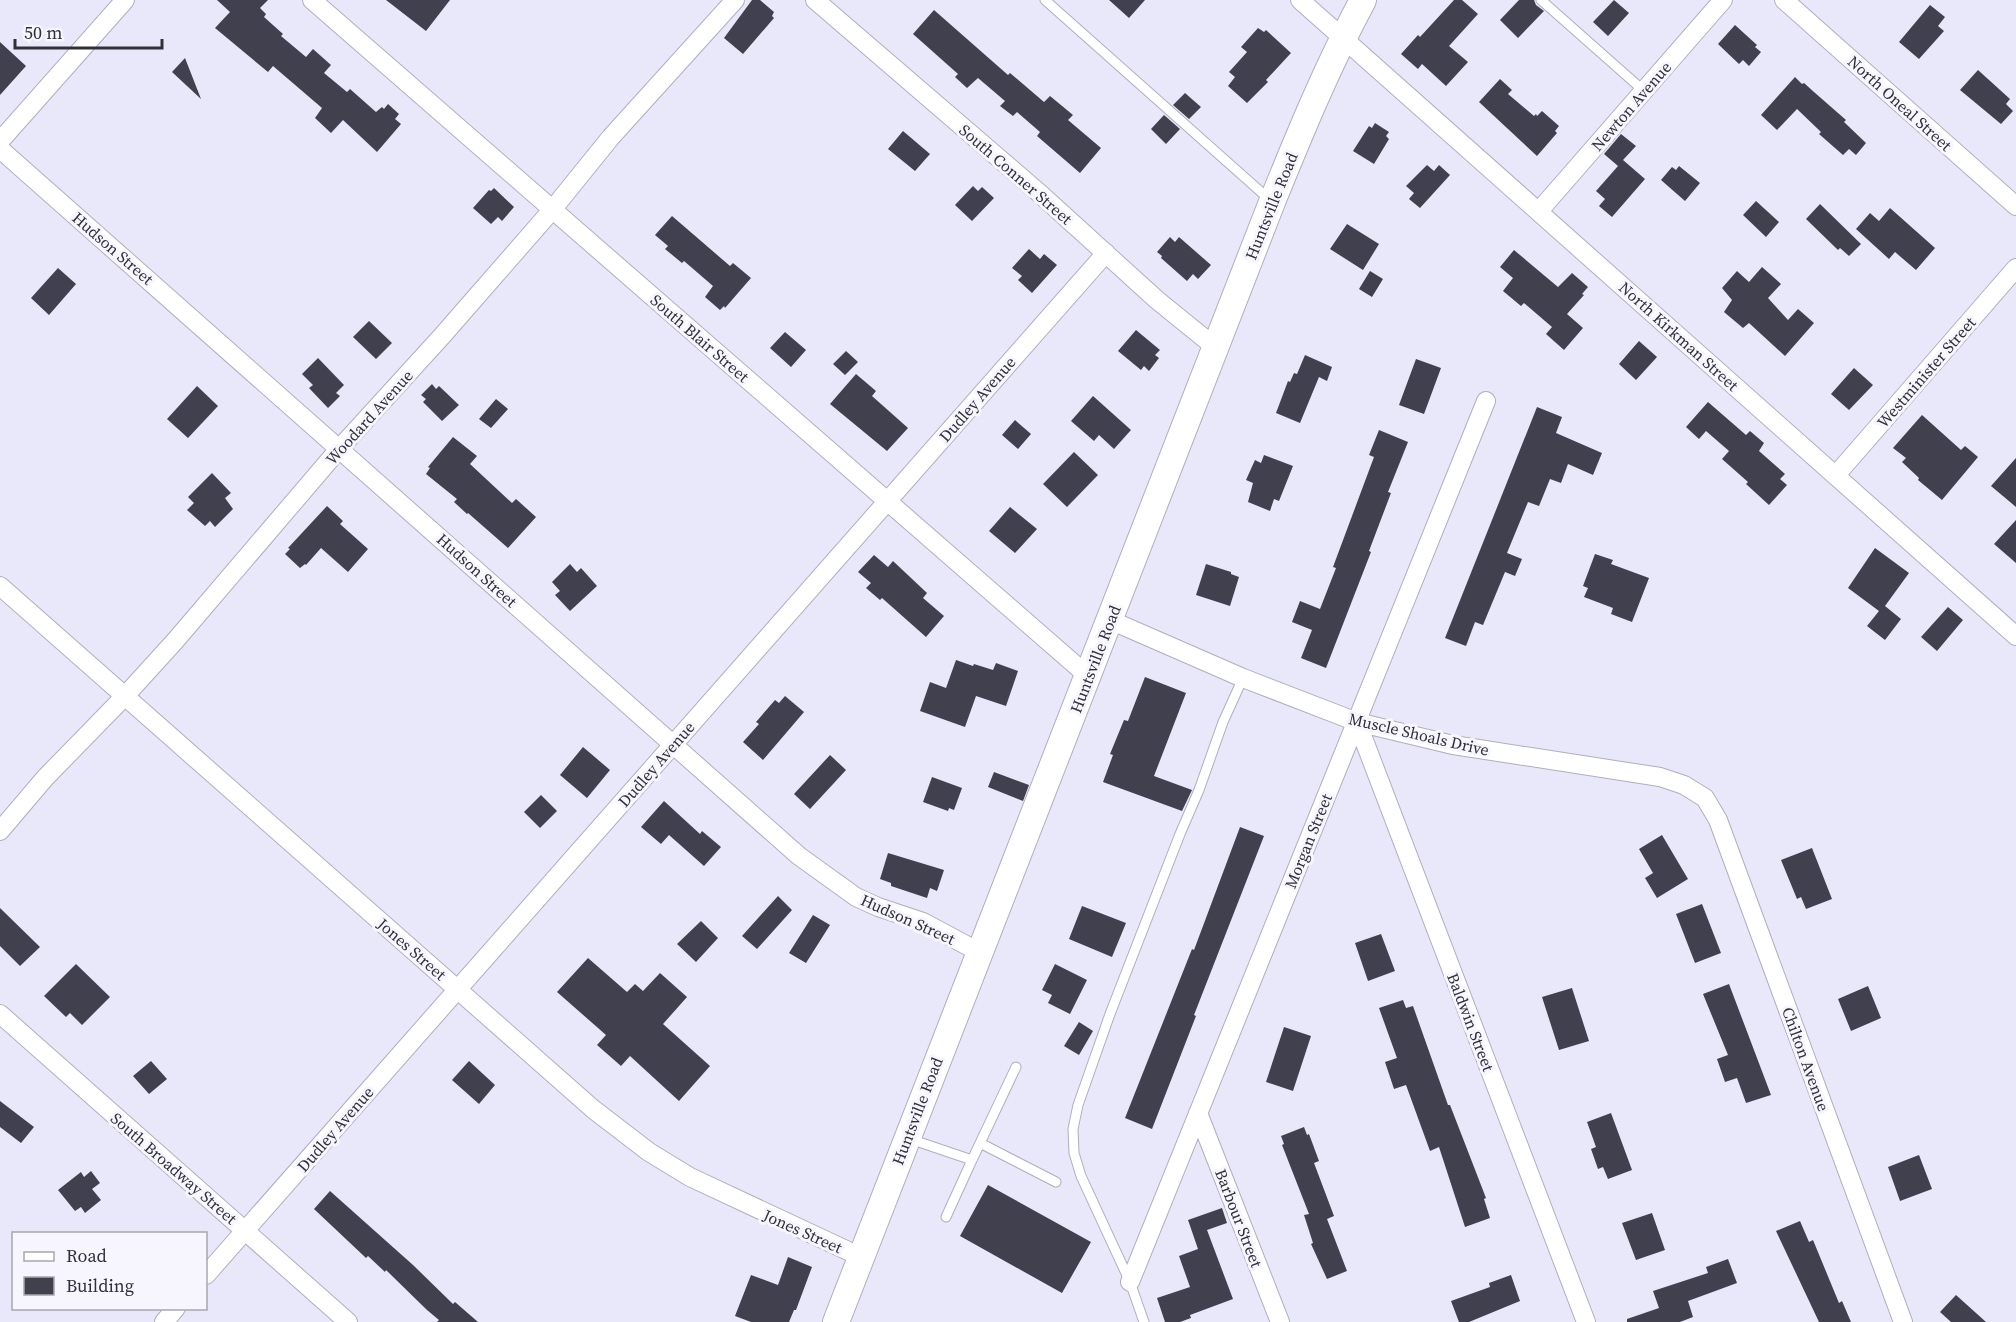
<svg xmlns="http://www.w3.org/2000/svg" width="2016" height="1322" font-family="'Source Serif 4',serif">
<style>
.building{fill:#41404e}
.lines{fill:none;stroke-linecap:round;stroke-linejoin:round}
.service-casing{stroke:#afaebf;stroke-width:11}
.minor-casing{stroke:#afaebf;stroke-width:20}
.secondary-casing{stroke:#afaebf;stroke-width:28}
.service{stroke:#fff;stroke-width:9}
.minor{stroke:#fff;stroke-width:18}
.secondary{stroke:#fff;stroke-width:26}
.labels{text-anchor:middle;stroke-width:6;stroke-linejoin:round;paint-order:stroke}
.street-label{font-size:16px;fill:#313037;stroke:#f7f6fe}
</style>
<rect width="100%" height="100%" fill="#e9e8fa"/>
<path class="building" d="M217,0h51l-8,8 6,6 -2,3 19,17 -2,2 25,21 7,-8 18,16 -7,8 23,19 3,-3 26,23 6,-5 2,2 4,-5 11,10 -4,5 6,5 -24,28 -34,-32 -12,13 -16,-15 7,-10 -49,-42 -5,6 -53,-44 15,-16z
M386,0h64l-24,31z
M752,0h8l14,12 -2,4 2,2 -31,36 -19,-16z
M1109,0h36l-16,18z
M1454,0h8l16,14 -29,32 19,16 -22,24 -24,-22 -4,5 -17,-15 17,-19 2,2z
M1519,0h15l2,5 8,6 -26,27 -18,-18z
M1614,0l15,13 -21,23 -15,-14z
M1930,5l15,12 -7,9 6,5 -25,28 -20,-17z
M934,10l74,65 2,-2 34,29 6,-6 23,19 -5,5 33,28 -21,25 -43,-37 3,-4 -23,-20 -4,4 -13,-10 5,-5 -27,-23 -11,10 -12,-11 3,-3 -45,-40z
M1735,25l22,20 -2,2 6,5 -12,14 -6,-6 -4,4 -21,-20z
M1258,28l6,4 2,-2 25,23 -25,27 2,2 -21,21 -19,-17 7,-9 -6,-5 18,-20 -6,-5z
M0,42l26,24 -26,29z
M185,58l16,41 -29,-27z
M1978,70l32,29 -4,5 7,7 -12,13 -41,-34z
M1795,77l7,7 2,-1 10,9 32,28 -2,2 22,21 -10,12 -7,-6 -6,6 -24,-21 2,-2 -24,-23 -20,21 -16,-15z
M1500,79l12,11 -4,4 26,22 2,-2 1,2 5,-5 17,15 -4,5 2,2 -20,23 -58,-54z
M1185,93l16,14 -12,12 -16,-14z
M1164,115l16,14 -14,15 -15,-15z
M1375,123l14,9 -3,4 3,3 -15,25 -21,-13 16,-25 3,2z
M903,131l27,23 -15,17 -27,-22z
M1621,134l15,12 -13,14 22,19 -33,38 -13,-11 6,-7 -9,-8 22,-25 -14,-12z
M1427,165l7,6 5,-6 11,10 -30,33 -11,-9 5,-6 -8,-7z
M1679,166l21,17 -15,18 -24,-21 11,-13 4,3z
M973,186l5,5 4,-4 12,11 -22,23 -17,-16z
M494,188l20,19 -12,14 -4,-4 -7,7 -18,-16 16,-18 2,1z
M1756,201l23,21 -13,15 -23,-22z
M1820,204l41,40 -12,12 -9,-8 -2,2 -32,-31z
M1890,208l45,40 -19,22 -21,-18 -6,7 -33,-30 14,-16 9,8z
M672,216l58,50 3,-3 18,15 -26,30 -1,-2 -4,4 -15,-13 8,-11 -29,-25 -2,2 -17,-14 3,-3 -13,-11z
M1347,224l32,20 -16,26 -33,-21z
M1170,237l5,5 4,-5 32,28 -13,14 -5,-5 -6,7 -26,-23 1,-2 -5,-4z
M1029,249l11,10 4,-5 13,11 -25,28 -14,-13 4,-4 -10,-8z
M1514,250l44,37 14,-14 16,14 -6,7 2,1 -17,19 16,14 -19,22 -18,-16 6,-7 -28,-24 -3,3 -18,-15 10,-13 -13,-11z
M1762,267l19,17 -13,14 20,22 10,-11 16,14 -29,33 -36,-33 -6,5 -19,-16 8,-12 -10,-12 15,-17 12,11z
M58,268l18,16 -27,31 -18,-17z
M1370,271l13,8 -11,18 -13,-8z
M369,321l23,22 -16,16 -23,-22z
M1136,330l24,20 -5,5 4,3 -10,13 -5,-5 -3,4 -23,-19z
M785,332l21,18 -15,17 -21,-19z
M1639,341l18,16 -21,23 -17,-16z
M846,351l12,11 -13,13 -12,-11z
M1305,355l27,12 -5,14 -8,-4 -19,46 -24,-10 12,-32 2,1 4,-9 3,1z
M318,358l26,27 -8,8 4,3 -12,12 -19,-20 4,-3 -11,-11z
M1416,359l25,9 -17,46 -25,-9z
M1854,368l19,17 -24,25 -18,-16z
M856,374l20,17 -4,5 36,32 -21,23 -57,-47z
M432,384l4,5 3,-3 20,19 -17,16 -19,-19 3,-3 -5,-4z
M197,386l21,20 -30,32 -21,-19z
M1093,396l38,34 -17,19 -15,-14 -5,6 -23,-20z
M496,399l12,10 -17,19 -12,-9z
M1708,402l38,33 4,-4 14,12 -5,8 26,23 -5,5 7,6 -18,20 -23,-21 2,-2 -26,-23 7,-8 -23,-20 -7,8 -13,-12z
M1537,407l25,10 -6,16 46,20 -9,22 -25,-11 -7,19 -11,-4 -11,27 -11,-4 -21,51 15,6 -7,17 -10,-4 -22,53 -8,-3 -9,24 -21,-8z
M1922,415l39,35 4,-4 13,11 -36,43 -24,-20 1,-2 -17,-16 4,-4 -13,-10z
M1015,420l16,14 -13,15 -16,-14z
M1379,430l29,12 -20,50 3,1 -22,58 2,1 -45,116 -25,-10 11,-28 -20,-8 8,-21 20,8 16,-41 -3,-1 41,-110 -5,-2z
M453,437l24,19 -7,8 42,39 4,-4 20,18 -28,31 -40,-35 -1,1 -13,-12 3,-3 -31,-25 4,-6 -2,-1z
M1074,452l24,23 -31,32 -24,-23z
M1264,455l29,11 -14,35 -5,-2 -4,12 -22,-9 5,-19 -7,-3 9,-20 6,3z
M2016,458v49l-25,-21z
M212,473l19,20 -6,5 8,11 -18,18 -5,-6 -5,5 -18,-16 7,-7 -6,-6z
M327,506l16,15 -3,3 28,25 -20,23 -27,-24 -15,17 -1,-1 -5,4 -15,-14 5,-5 -2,-1z
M1010,507l27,22 -22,24 -26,-22z
M2016,520v43l-22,-19z
M1875,548l34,25 -24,33 16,13 -16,21 -18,-14 12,-15 -31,-23z
M1595,554l18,6 -2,4 38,14 -17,44 -21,-8 2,-6 -29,-11 4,-9 -5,-2z
M874,555l14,12 5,-6 34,32 -4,5 21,18 -18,21 -44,-39 -2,2 -14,-12 5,-5 -13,-11z
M570,564l7,8 4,-4 16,18 -27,25 -15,-16 5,-4 -8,-9z
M1206,564l25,8v2l8,3 -9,29 -34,-11z
M1948,607l15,13 -26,31 -16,-14z
M956,660l17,6 1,-2 19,6 3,-7 22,8 -12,35 -30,-10 -11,31 -45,-16 10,-29 16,6z
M1145,677l41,16 -32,83 38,14 -10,21 -79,-29 10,-27 -3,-1 14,-34 4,1z
M785,696l19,16 -41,48 -20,-18 16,-18 -3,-2 19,-22 4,3z
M583,747l27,23 -23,28 -27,-23z
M830,755l16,15 -36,39 -16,-15z
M994,772l35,13 -6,16 -35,-14z
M932,777l30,11 -8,22 -5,-2 -1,3 -25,-9z
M541,795l16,16 -17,17 -16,-16z
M664,801l36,33 2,-3 19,16 -17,19 -35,-31 -8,9 -20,-17z
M1240,827l24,9 -70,179 2,1 -44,113 -27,-11 67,-169 2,1z
M1662,835l26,44 -31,19 -12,-20 8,-5 -14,-24z
M1812,848l20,51 -26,10 -5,-12 -4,2 -16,-39z
M888,853l56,17 -7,21 -7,-3 -3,10 -36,-12v-3l-11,-4z
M778,896l14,14 -35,39 -15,-13z
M1702,904l19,49 -26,10 -19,-49z
M1082,906l44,17 -14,34 -43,-18z
M0,908l40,39 -20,19 -20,-20z
M813,915l17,10 -24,38 -17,-10z
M701,921l17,17 -22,24 -19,-18z
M1381,934l14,37 -27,10 -13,-38z
M588,958l39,34 8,-8 8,7 17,-18 27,24 -24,27 47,42 -31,35 -49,-45 -9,10 -24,-21 9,-10 -49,-43z
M76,964l34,33 -28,28 -12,-12 -4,4 -22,-21z
M1055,964l32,16 -17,34 -22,-11 4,-8 -10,-5z
M1729,984l42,111 -25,8 -9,-25 -12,4 -8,-23 11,-4 -25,-61z
M1868,986l13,32 -30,13 -13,-32z
M1572,988l17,53 -30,9 -17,-53z
M1403,1000l3,8 7,-2 35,99h2l36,93 -2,1 6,19 -25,9 -26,-80 -9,4 -24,-66 -12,4 -9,-27 12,-4 -18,-50z
M1079,1022l14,9 -14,24 -15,-9z
M1284,1027l27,9 -18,55 -27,-9z
M151,1061l16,18 -18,15 -16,-18z
M469,1061l26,24 -16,19 -27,-24z
M0,1101l34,26 -13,16 -21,-16z
M1611,1113l21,57 -24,9 -5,-12 -5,2 -7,-20 5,-2 -9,-25z
M1304,1127l3,8 2,-1 10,27 -5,2 20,53 -7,3 20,52 -20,8 -16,-35 2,-1 -9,-28 5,-1 -27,-69 2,-1 -3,-8z
M1919,1155l13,34 -32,12 -12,-34z
M91,1171l9,12 -8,6 9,11 -16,13 -4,-6 -6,4 -17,-21 23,-18 3,5z
M988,1185l103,57 -29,51 -102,-57z
M330,1191l83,74 40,39 2,-2 23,20h-41l2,-2 -12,-10 -41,-40 -1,2 -17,-16 -2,2 -52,-49z
M1222,1208l5,15 -20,7 26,69 -43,16 1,3 -11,4h-15l-8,-24 33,-11 -11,-31 19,-7 -10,-29z
M1652,1213l13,37 -29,10 -14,-37z
M1800,1221l9,21 4,-2 26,63 3,-2 9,21h-32l-43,-91z
M788,1257l24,10 -16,43h-2l-5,12h-38l-16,-6 16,-41 27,10z
M1728,1259l9,24 -49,18 5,16 -13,5h-53v-3l32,-11 -6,-17 55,-18 -2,-6z
M1511,1275l9,26 -51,21h-10l-8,-21 39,-14 -1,-4z
M1956,1295l30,27h-35l-11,-10z"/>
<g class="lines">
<defs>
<path id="service" d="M1045,0l225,200
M1541,0l103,91
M910,1139l62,21 44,-93
M980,1143l76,39
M946,1217l26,-57
M1144,1322l-14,-40 -49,-106 -7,-23 -1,-24 5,-24 32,-91 70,-180 19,-44 24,-68 20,-44"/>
<path id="minor" d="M312,0l776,676
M815,0l222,191 120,109 58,47
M1300,0l716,636
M1784,0l232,206
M0,141l125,-141
M0,149l799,707 57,41 22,10 45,15 56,30
M1539,211l184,-211
M1836,475l180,-207
M0,586l593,523 56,43 41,25 171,80
M1110,620l133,58 114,44 96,23 207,32 24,8 21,13 13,22 185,502
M1357,722l229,600
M0,831l45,-53 80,-82 50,-55 164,-192 103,-113 110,-126 59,-73 124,-137
M0,1014l348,308
M1198,1113l82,209
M206,1275l900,-1022
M1130,1282l356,-881
M164,1322l12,-14"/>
<path id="secondary" d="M836,1322l436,-1120c28,-69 56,-137 91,-202"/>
</defs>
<use href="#service" class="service-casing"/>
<use href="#minor" class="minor-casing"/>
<use href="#secondary" class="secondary-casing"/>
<use href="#service" class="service"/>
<use href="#minor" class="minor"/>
<use href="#secondary" class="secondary"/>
</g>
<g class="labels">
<g class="street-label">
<text transform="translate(1900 103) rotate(42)" y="6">North Oneal Street</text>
<text transform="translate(1631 106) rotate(-49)" y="6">Newton Avenue</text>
<text transform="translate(1016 174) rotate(41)" y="6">South Conner Street</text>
<text transform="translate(1271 206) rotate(-68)" y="6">Huntsville Road</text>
<text transform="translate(113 248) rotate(41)" y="6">Hudson Street</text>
<text transform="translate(1679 336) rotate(42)" y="6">North Kirkman Street</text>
<text transform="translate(700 338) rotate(41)" y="6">South Blair Street</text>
<text transform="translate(1926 372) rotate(-49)" y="6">Westminister Street</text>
<text transform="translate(977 399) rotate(-49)" y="6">Dudley Avenue</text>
<text transform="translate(369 417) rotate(-48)" y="6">Woodard Avenue</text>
<text transform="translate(477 570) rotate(42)" y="6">Hudson Street</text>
<text transform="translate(1095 659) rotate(-69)" y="6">Huntsville Road</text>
<text transform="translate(1419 734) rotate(13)" y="6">Muscle Shoals Drive</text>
<text transform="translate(656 764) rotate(-49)" y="6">Dudley Avenue</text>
<text transform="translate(1308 841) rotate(-68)" y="6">Morgan Street</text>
<text transform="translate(908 919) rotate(24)" y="6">Hudson Street</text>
<text transform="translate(412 949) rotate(41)" y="6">Jones Street</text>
<text transform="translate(1471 1022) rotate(69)" y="6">Baldwin Street</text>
<text transform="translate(1806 1059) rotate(70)" y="6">Chilton Avenue</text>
<text transform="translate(917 1111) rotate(-69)" y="6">Huntsville Road</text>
<text transform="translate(335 1129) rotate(-49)" y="6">Dudley Avenue</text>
<text transform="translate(174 1168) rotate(41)" y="6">South Broadway Street</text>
<text transform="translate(1239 1218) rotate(69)" y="6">Barbour Street</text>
<text transform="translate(803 1231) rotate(24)" y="6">Jones Street</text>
</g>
</g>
<rect x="12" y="1232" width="195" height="78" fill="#f7f6fe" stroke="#a8a7ae" stroke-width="1.5"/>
<rect x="24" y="1252" width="30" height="9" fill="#ffffff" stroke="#a8a7ae" stroke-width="1.5"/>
<text x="66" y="1262" font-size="18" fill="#313037">Road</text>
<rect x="24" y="1277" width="30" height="18" fill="#41404e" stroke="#a8a7ae" stroke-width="1.5"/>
<text x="66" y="1292" font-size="18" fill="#313037">Building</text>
<path d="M15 39v9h147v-9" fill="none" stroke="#313037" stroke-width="3"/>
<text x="24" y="39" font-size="18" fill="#313037" stroke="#f7f6fe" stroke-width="4.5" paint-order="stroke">50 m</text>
</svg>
